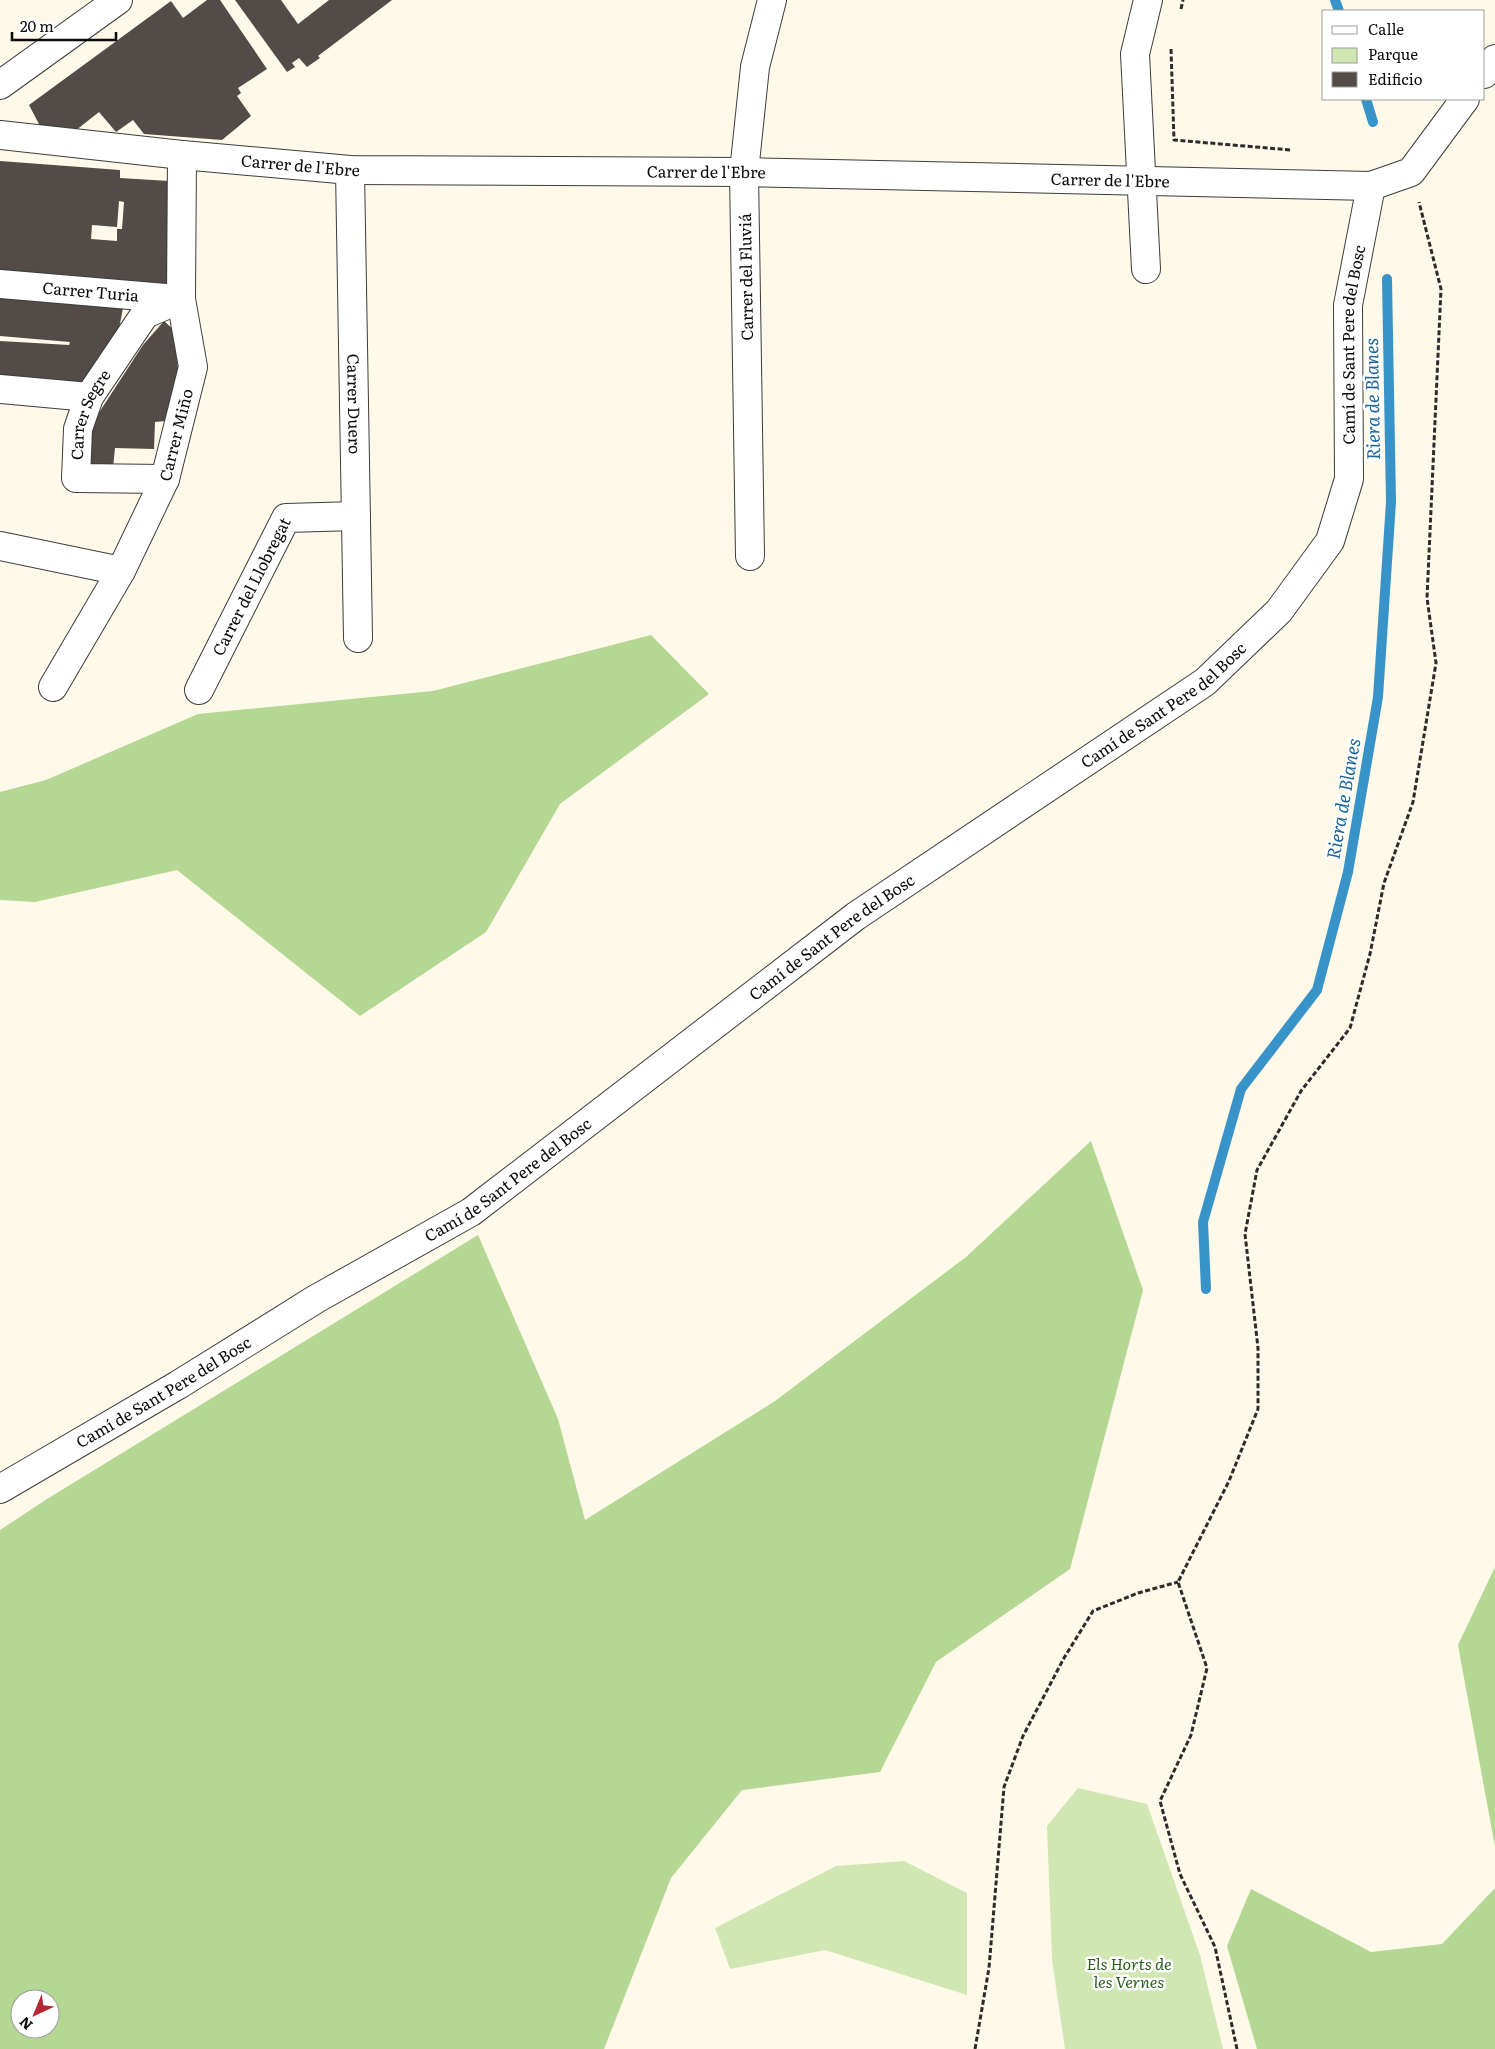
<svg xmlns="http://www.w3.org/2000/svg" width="1495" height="2049" font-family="Literata,serif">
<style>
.green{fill:#d0e7b4}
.forest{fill:#b4d794;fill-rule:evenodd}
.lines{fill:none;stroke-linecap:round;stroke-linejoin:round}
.stream{stroke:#3893c9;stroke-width:10}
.building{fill:#524b47;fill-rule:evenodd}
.street-casing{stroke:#3d3d3d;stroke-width:30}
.path{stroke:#2c2c2c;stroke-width:3;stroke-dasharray:5 2.5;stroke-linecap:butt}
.street{stroke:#fff;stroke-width:28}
.labels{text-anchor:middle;stroke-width:5;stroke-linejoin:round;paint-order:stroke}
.street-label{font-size:16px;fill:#0a0a0a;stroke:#fff}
.park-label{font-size:16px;font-style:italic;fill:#2d5f1e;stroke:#fff}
.water-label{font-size:18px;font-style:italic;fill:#196397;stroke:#fff}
</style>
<rect width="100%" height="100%" fill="#fef9e8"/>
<path class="green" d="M1078,1788l69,16 53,151 23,94h-158l-13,-89 -5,-134z
M904,1861l63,32v102l-142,-45 -95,19 -15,-41 121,-62z"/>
<path class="forest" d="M651,635l58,59 -149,110 -74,128 -126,84 -183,-146 -142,32 -35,-2v-108l46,-12 152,-66 235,-23z
M1091,1141l52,149 -73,279 -134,93 -56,110 -138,18 -71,88 -67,171h-604v-519l47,-31 431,-264 80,184 27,101 190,-119 191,-144zM20,1999h30v30h-30z
M1495,1567v280l-37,-202z
M1495,1888v161h-238l-30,-103 24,-57 120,63 71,-8z"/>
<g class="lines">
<path class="stream" d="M1335,0l4,11
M1366,99l7,23
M1206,1289l-3,-67 38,-133 76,-99 31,-118 30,-175 13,-195 -4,-223"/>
</g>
<path class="building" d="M207,0h13l47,69 -29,19 3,5 -4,3 14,20 -29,24 -78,-6 -11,-14 -17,12 -17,-20 -24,19 -35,-5 -11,-21 142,-104 12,17z
M235,0h46l17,24 31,-24h63l-74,56 2,2 -13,9 -8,-9 -7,5 3,4 -8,5z
M0,161l120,9v8l49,3 -2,105 -167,-15zM119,201l5,1 -2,27h-5v12l-26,-2 1,-14 25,2z
M0,294l66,6 57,8 -6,31 -25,43 -27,1 -65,-4v-38l69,4 1,-3 -70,-6z
M164,321l12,11 2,40 -12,49 -11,1 -1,27 -39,-1 -2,20 -25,1 -1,-38 56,-86z"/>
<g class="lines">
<defs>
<g id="street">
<path d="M1484,74l11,-15"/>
<path d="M0,85l118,-85"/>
<path id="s1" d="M0,135l182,20 168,15 394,2 627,14 40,-14 54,-73"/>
<path id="s2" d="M350,170l8,468"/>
<path d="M1146,269l-11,-215 13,-54"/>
<path id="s3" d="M0,284l177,15"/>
<path d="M0,389l89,8"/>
<path id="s4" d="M165,479l-89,-1 2,-49 11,-32 56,-83 36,-15"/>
<path d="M0,546l121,25"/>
<path d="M750,556l-6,-384 11,-105 17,-67"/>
<path id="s5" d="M53,687l68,-116 44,-92 28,-112 -12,-68 1,-144"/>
<path id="s6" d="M199,690l87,-172 70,-2"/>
<path id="s7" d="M0,1489l178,-104 138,-86 155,-87 385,-296 349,-234 74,-71 51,-70 19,-62 -1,-174 23,-119"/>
</g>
</defs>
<use href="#street" class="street-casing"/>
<path class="path" d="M1181,9l2,-9
M1171,49l3,91 117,10
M975,2049l14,-81 15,-181 19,-51 41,-78 29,-47 45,-18 40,-11
M1237,2049l-22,-102 -35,-73 -20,-73 31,-66 16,-67 -29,-86 51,-101 29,-72v-61l-13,-114 12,-64 44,-79 49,-63 20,-74 14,-71 29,-81 23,-139 -9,-65 14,-309 -22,-87"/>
<use href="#street" class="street"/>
</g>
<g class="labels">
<g class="street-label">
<text dy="6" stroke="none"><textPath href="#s1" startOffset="302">Carrer de l'Ebre</textPath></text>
<text dy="6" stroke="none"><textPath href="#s1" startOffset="708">Carrer de l'Ebre</textPath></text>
<text dy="6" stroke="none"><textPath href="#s1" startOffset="1112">Carrer de l'Ebre</textPath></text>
<text transform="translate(746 277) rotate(-91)" y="6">Carrer del Fluviá</text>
<text dy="6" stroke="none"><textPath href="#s3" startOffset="91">Carrer Turia</textPath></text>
<text dy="6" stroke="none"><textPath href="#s7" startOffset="1841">Camí de Sant Pere del Bosc</textPath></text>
<text dy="6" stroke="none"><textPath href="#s2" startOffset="234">Carrer Duero</textPath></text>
<text dy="6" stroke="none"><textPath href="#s4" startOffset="155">Carrer Segre</textPath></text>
<text dy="6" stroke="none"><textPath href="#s5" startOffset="282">Carrer Miño</textPath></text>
<text dy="6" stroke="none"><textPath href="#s6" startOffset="116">Carrer del Llobregat</textPath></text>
<text dy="6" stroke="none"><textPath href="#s7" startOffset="1405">Camí de Sant Pere del Bosc</textPath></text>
<text dy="6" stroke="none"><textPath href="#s7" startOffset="1000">Camí de Sant Pere del Bosc</textPath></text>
<text dy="6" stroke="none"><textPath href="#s7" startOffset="595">Camí de Sant Pere del Bosc</textPath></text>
<text dy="6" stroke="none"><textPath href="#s7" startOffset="190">Camí de Sant Pere del Bosc</textPath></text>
</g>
<g class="park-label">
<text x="1129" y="1970">Els Horts de<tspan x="1129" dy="18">les Vernes</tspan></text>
</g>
<g class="water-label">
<text transform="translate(1373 399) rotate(-91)" y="6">Riera de Blanes</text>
<text transform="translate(1344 799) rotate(-80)" y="6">Riera de Blanes</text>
</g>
</g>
<rect x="1322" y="10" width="162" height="90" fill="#ffffff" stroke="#9d9d9d"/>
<rect x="1332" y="26" width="25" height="8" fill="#ffffff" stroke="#9d9d9d"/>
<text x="1368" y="35" font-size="15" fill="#0a0a0a">Calle</text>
<rect x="1332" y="48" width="25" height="15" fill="#d0e7b4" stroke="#9d9d9d"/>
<text x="1368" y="60" font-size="15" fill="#0a0a0a">Parque</text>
<rect x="1332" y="72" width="25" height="15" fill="#524b47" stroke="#9d9d9d"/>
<text x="1368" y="85" font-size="15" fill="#0a0a0a">Edificio</text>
<g transform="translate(35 2014) rotate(224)"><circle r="24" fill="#ffffff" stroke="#9d9d9d"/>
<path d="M0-4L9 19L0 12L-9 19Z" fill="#b52732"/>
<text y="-8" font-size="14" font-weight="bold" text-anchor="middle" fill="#0a0a0a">N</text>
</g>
<path d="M12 32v8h104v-8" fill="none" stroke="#0a0a0a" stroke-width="2.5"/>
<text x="20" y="32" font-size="15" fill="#0a0a0a" stroke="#ffffff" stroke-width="4" paint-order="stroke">20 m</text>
</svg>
